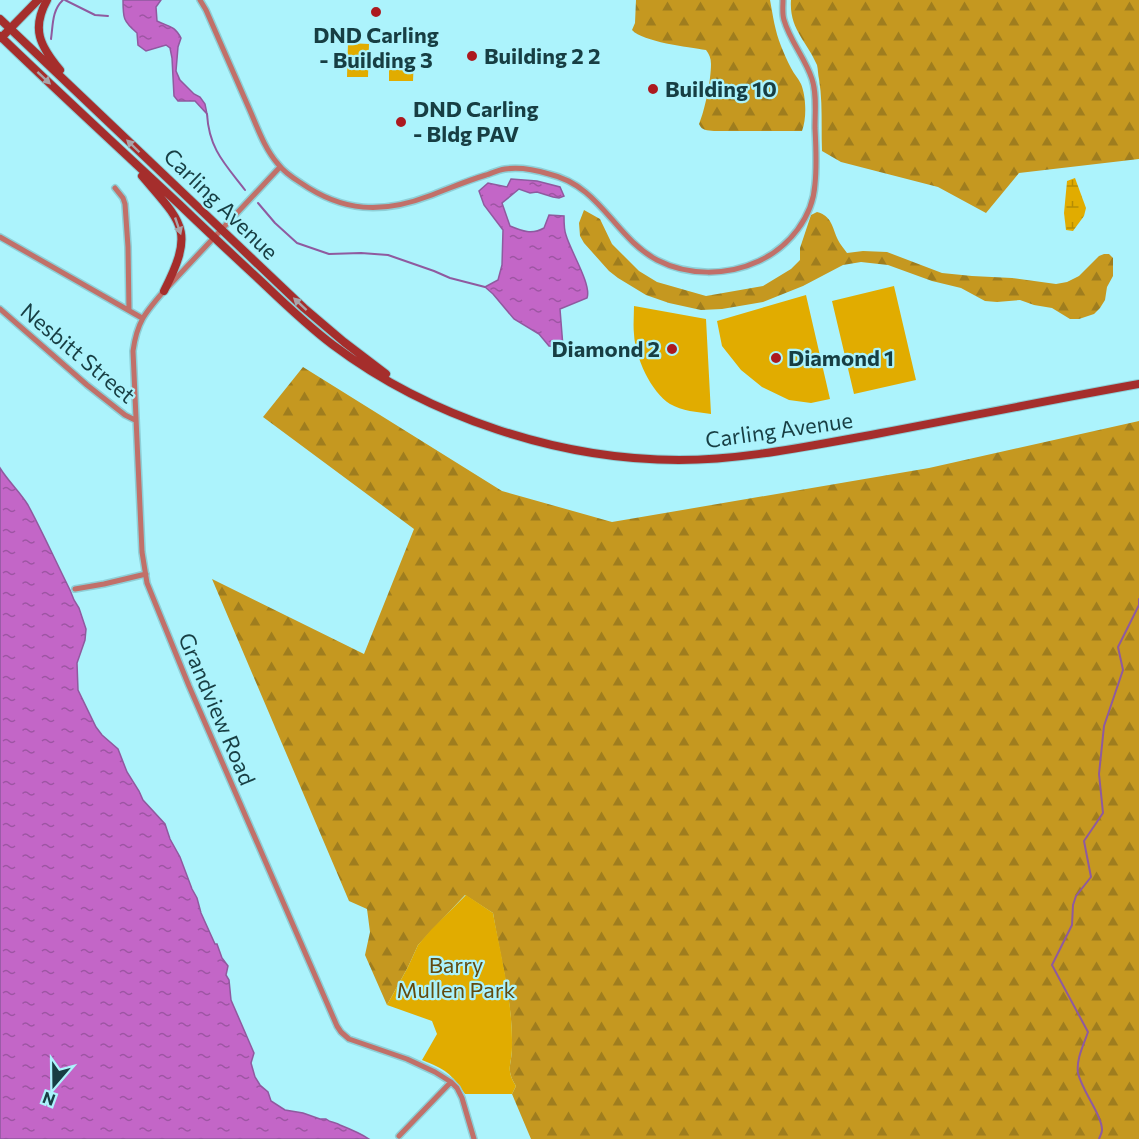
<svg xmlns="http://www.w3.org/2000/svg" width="1139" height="1139" font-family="Commissioner,sans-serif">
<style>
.forest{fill:url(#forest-firs)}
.wetland{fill:url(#wetland-marsh)}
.green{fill:#e1ac00}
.water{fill:url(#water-ripples);stroke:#8f5a9f;stroke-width:1.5}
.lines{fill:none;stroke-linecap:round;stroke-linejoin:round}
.stream{stroke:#8f5a9f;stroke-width:2}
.street-casing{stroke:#8ecfd7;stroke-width:8}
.secondary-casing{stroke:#8ecfd7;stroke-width:10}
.street{stroke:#c17069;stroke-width:5}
.secondary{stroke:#a52e2c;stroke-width:8}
.oneway{fill:#a9a4a9}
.poi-dot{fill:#ac191f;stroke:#acf3fc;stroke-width:2}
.labels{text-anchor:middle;stroke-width:4.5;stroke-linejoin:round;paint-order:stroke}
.poi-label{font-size:22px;font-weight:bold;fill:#173e43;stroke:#acf3fc;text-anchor:start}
.street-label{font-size:22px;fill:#173e43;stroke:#acf3fc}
.park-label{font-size:22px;fill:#624b0f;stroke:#acf3fc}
</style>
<defs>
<pattern id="forest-firs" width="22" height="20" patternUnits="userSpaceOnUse" patternTransform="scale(1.5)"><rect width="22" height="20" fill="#c59820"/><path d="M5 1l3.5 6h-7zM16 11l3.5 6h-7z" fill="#9f7d1e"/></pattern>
<pattern id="wetland-marsh" width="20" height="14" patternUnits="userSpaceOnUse" patternTransform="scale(1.5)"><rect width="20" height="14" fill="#e1ac00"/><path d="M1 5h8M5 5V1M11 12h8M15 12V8" fill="none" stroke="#b58d04"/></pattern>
<pattern id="water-ripples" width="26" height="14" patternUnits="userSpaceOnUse" patternTransform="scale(1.5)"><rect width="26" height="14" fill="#c366c7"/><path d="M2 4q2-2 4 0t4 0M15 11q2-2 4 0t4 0" fill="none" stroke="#9d55a3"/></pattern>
</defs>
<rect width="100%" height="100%" fill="#acf3fc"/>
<path class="forest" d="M636,0h134c3,16 5,31 11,46 3,7 6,15 10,22 3,6 7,10 10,16 5,12 6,34 1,47h-88c-7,-1 -12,0 -15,-7 6,-14 12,-44 12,-60 0,-6 -2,-10 -5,-14 -18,-3 -63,-8 -74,-20l3,-7z
M791,0h348v159l-120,14 -33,40 -48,-26 -97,-25 -19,-11c-1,-24 1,-48 -3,-72 -1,-4 -1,-10 -2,-14 -10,-24 -28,-36 -26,-65z
M584,210l16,9 12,25 27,27 18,11 49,14 57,-10 28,-17 9,-9v-12l11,-33 6,-3c15,4 15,15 21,28 2,4 6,9 9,13l16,-2 24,1 55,21 30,3 40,2 44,6 11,-2 12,-6 20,-20 5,-2h5l4,4v18l-6,11 -2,13 -5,8 -6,6 -15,5h-9l-18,-11 -18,-3 -14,-5 -23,2 -12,-1 -24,-13 -29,-7 -44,-16 -27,-3 -18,3 -40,21 -40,16 -41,7 -21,1 -32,-7 -23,-8 -28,-17 -9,-7 -25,-28 -4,-7 -1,-13z
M303,367l199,124 110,31 317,-54 210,-47v718h-608l-19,-45 4,-8c-11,-17 -4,-21 -4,-39 1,-45 -12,-90 -19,-134l-28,-18 -47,50 -10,22 -21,38 -22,-50 5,-23 -3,-23 -18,-8 -137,-322 152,75 50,-125 -151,-112z"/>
<path class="wetland" d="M1075,178l11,30 -2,8 -11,15 -7,-1 -2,-17 3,-32z"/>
<path class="green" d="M348,43l21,1 -1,33h-21z
M389,57h25l-1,24h-24z
M894,286l22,94 -62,14 -22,-93z
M806,295l24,104 -19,4 -22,-3 -27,-13 -21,-17 -19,-24 -5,-25z
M634,306l72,13 5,95c-14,-2 -29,-3 -41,-10 -19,-12 -35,-47 -36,-70 -1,-9 0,-19 0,-28z
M466,895l27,18c8,44 20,89 19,134 0,18 -7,22 4,39l-4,8h-47c-14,-21 -20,-25 -43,-34l15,-26 -5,-13 -45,-16 21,-38 10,-22 13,-15z"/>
<path class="water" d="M123,0h38l-5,7 1,14c12,6 17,4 24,17l-3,9 -2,24 4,9 14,14 6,3 5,7 2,10 -12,-13h-17l-4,-5 -2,-38 -2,-10 -4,-3 -20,6 -8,-6 -1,-12c-14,-12 -14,-15 -14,-33z
M511,179l26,2 23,6 4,9 -5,2 -6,-1 -16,-5 -7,1 -11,-4 -17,14 8,23c12,5 22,9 34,2l5,-13 15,1c0,7 0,14 2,19 4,15 26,50 21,63l-27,11 3,38 -14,-1 -10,-12 -25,-15 -21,-25 -8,-7 13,-7 4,-15 1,-35 -19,-25 -5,-14 9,-8 19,4z
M0,468c8,13 20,24 28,37 15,28 28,57 42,85l4,10 5,8 7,21 -1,11 -8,23 1,27 18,37 6,8 16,14 9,23 12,19 4,9 22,24 5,15 10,18 12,32 5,9 4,15 14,31h2l5,14 6,8 -2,9 3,5 2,20 23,53 -3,10 4,14 5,8 8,7 3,9 14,9 18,3 17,6h6c5,4 9,3 14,6 10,4 20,8 29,14h-369z"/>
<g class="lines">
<path class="stream" d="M65,0l30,15 13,1
M51,39c2,-14 1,-29 12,-39
M207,114c2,35 18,50 38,76
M258,203l17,20 22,20 32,11 32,-1 27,2 46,16 16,7 35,9
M1099,1139c1,-3 3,-6 3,-9 0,-15 -20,-39 -24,-57 -2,-14 6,-29 10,-41l-36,-67 20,-40 1,-20 3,-9 15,-19 -7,-36 19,-28 -4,-39 5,-48 19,-56 -5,-23 21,-42v-6"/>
<defs>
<path id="street" d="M200,0l6,10c14,32 28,64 42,96 9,20 16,42 30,58 6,8 15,14 23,19 42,29 81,31 128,13 19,-7 37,-15 57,-21 6,-2 12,-5 19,-6 13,-2 31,1 44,5 52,12 65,63 108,86 31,16 70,16 102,1 30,-14 54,-44 56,-77 2,-19 1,-37 0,-56 0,-16 2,-34 -3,-49 -7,-21 -22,-38 -28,-59 -2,-6 -1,-14 -1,-20
M280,167l-116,124c-19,22 -27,31 -31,60l9,201 5,31 42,103 148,340 4,6 8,7 58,20 28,13 16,10 6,6 5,10 12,41
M115,188l8,10 2,6 3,43 1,63
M0,237l142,81
M0,309l87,76 38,30 10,5
M75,589l29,-5 42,-10
M399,1136l52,-54"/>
<path id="secondary" d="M47,0c-16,29 -7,46 13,70
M0,19l304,289 40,34 42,32
M0,36c59,57 120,113 180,169 28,27 57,54 85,80 22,21 44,42 68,60 96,72 226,115 346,115 64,0 129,-14 192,-25 90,-17 179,-35 268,-51
M1,38l37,-38
M142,176c41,48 53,54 22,115"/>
</defs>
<use href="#street" class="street-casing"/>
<use href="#secondary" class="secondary-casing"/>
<use href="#street" class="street"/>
<use href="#secondary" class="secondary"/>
</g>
<defs><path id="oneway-solid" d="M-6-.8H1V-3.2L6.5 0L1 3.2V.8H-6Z" transform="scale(1.5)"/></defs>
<g class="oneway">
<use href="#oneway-solid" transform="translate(44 78) rotate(43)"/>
<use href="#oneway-solid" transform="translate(133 146) rotate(-136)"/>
<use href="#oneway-solid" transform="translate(178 226) rotate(71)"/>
<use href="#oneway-solid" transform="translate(300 304) rotate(-137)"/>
</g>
<g class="poi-dot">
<circle cx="376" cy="12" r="6"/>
<circle cx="472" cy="56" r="6"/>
<circle cx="653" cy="89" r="6"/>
<circle cx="401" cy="122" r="6"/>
<circle cx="672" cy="349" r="6"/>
<circle cx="776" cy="358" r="6"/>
</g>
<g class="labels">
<g class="poi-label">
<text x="376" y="43" text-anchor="middle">DND Carling<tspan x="376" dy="25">- Building 3</tspan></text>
<text x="484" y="64">Building 2 2</text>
<text x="665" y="97">Building 10</text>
<text x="413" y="117">DND Carling<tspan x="413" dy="25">- Bldg PAV</tspan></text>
<text x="660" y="357" text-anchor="end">Diamond 2</text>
<text x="788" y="366">Diamond 1</text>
</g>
<g class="street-label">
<text transform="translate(221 204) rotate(44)" y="8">Carling Avenue</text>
<text transform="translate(78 353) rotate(40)" y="8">Nesbitt Street</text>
<text transform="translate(779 430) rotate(-8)" y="8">Carling Avenue</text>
<text transform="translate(217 709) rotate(67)" y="8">Grandview Road</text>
</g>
<g class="park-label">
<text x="456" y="973">Barry<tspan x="456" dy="25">Mullen Park</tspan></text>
</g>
</g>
<g transform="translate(54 1085) rotate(200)" stroke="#acf3fc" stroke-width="4.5" paint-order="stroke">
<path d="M0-4.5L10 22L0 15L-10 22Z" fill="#173e43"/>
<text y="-9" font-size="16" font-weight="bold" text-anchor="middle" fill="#173e43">N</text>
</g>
</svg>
